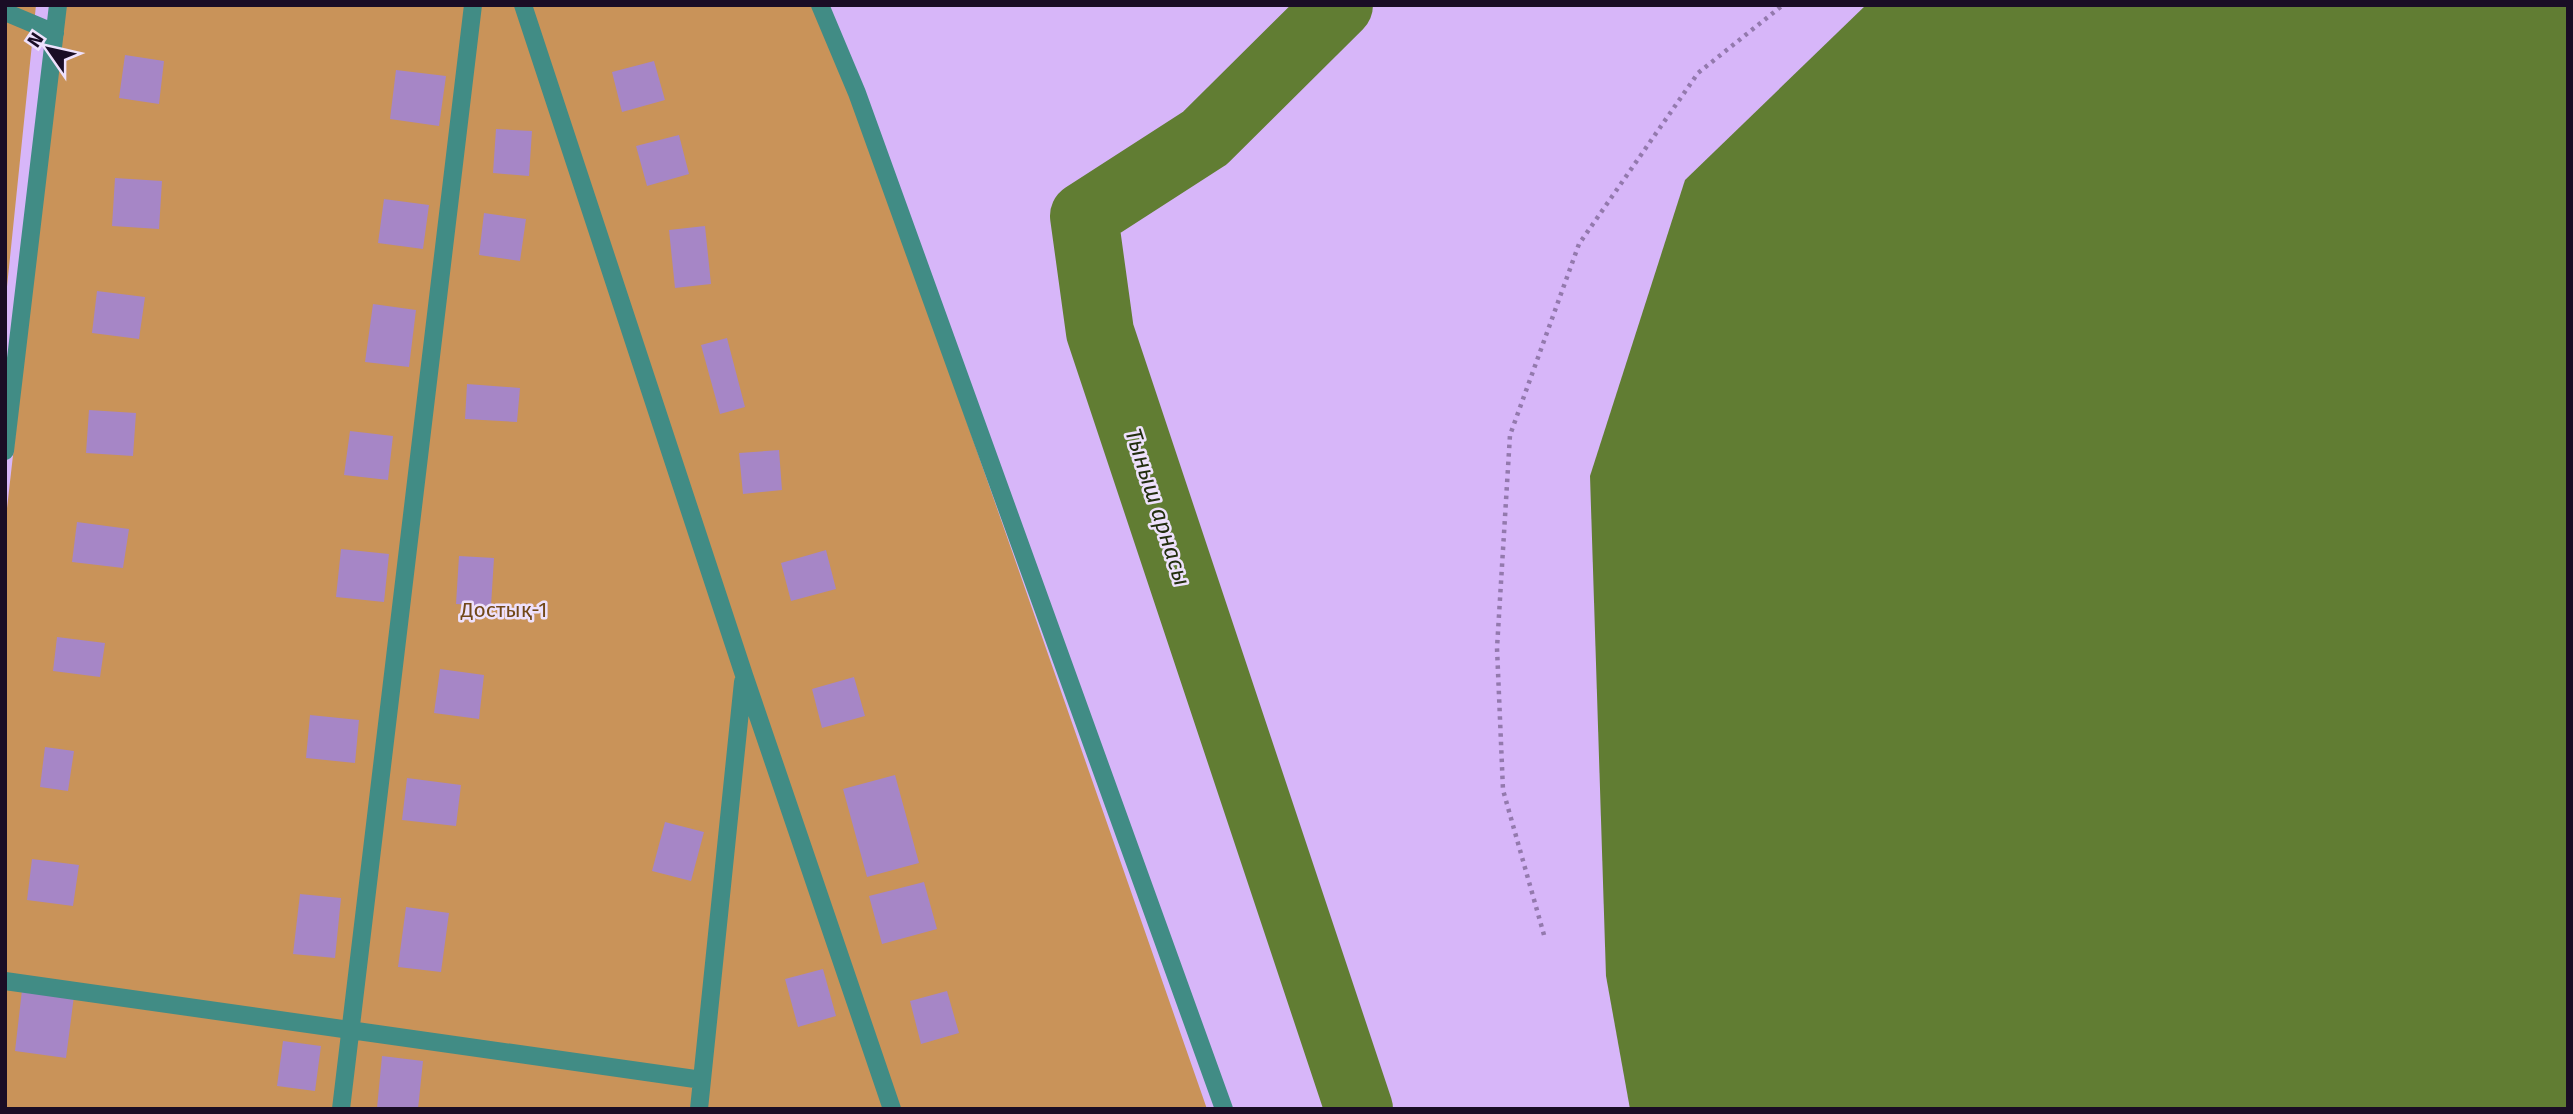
<svg xmlns="http://www.w3.org/2000/svg" width="2573" height="1114" font-family="'Fira Sans',sans-serif">
<style>
.green{fill:#c99359}
.water{fill:#617d33}
.lines{fill:none;stroke-linecap:round;stroke-linejoin:round}
.river{stroke:#617d33;stroke-width:68}
.building{fill:#a686c6}
.path{stroke:#9379ad;stroke-width:4.5;stroke-dasharray:3.5 5;stroke-linecap:butt}
.lane{stroke:#418c85;stroke-width:18}
.street{stroke:#418c85;stroke-width:18}
.labels{text-anchor:middle;stroke-width:5;stroke-linejoin:round;paint-order:stroke}
.park-label{font-size:21px;fill:#714819;stroke:#eee1fc}
.water-label{font-size:23px;font-style:italic;fill:#222e0e;stroke:#eee1fc}
</style>
<rect width="100%" height="100%" fill="#d7b6f9"/>
<path class="green" d="M5,5h31l-31,301z
M64,5h747l51,117 345,987h-1202v-583z"/>
<path class="water" d="M1866,5h702v1104h-938l-24,-133 -16,-500 95,-296z"/>
<g class="lines">
<path class="river" d="M1339,5l-134,133 -121,78 16,116 259,777"/>
</g>
<path class="building" d="M125,55l39,6 -5,43 -40,-6z
M654,61l11,39 -43,12 -10,-40z
M396,70l50,6 -7,50 -49,-7z
M496,129l36,2 -3,45 -36,-3z
M679,135l10,39 -42,12 -11,-40z
M115,178l47,3 -3,48 -47,-3z
M384,199l45,6 -6,44 -45,-6z
M484,213l42,6 -6,42 -41,-6z
M705,226l6,58 -36,4 -6,-58z
M97,291l48,6 -6,42 -47,-6z
M373,304l43,6 -7,57 -44,-5z
M727,338l18,69 -25,7 -19,-69z
M467,384l53,4 -3,34 -52,-3z
M89,410l47,3 -3,43 -47,-3z
M350,431l43,5 -5,44 -44,-5z
M779,450l3,40 -39,4 -4,-41z
M77,522l52,7 -6,39 -51,-6z
M341,549l48,5 -5,48 -48,-5z
M826,550l10,39 -45,12 -10,-38z
M459,556l35,2 -3,48 -35,-2z
M57,637l48,6 -5,34 -47,-6z
M440,669l44,6 -5,44 -45,-6z
M854,677l11,39 -43,12 -10,-39z
M310,715l49,5 -4,43 -49,-5z
M45,747l29,4 -6,40 -28,-4z
M895,775l24,88 -52,14 -24,-88z
M407,778l54,7 -5,41 -54,-6z
M665,822l39,10 -13,49 -39,-10z
M32,859l47,6 -6,41 -46,-6z
M924,882l13,47 -55,15 -13,-48z
M300,894l41,4 -6,60 -42,-4z
M406,907l43,6 -8,59 -43,-5z
M823,969l13,47 -38,11 -13,-48z
M22,990l52,6 -8,62 -51,-7z
M947,991l12,42 -38,11 -11,-43z
M283,1041l38,5 -6,45 -38,-5z
M382,1056l41,5 -5,48 -41,-1z"/>
<g class="lines">
<path class="path" d="M1544,935l-41,-145 -6,-142 13,-213 69,-191 119,-171 85,-68"/>
<path class="lane" d="M523,5l221,670 148,434
M820,5l37,88 367,1016
M5,981l697,99
M341,1109l132,-1104
M699,1109l44,-427"/>
<path class="street" d="M5,12l50,21
M5,451l53,-446"/>
</g>
<g class="labels">
<g class="park-label">
<text x="504" y="617">Достық-1</text>
</g>
<g class="water-label">
<text transform="translate(1158 507) rotate(72)" y="8">Тыныш арнасы</text>
</g>
</g>
<rect width="2573" height="1114" fill="none" stroke="#1a0d25" stroke-width="14"/>
<g transform="translate(49 49) rotate(304)" stroke="#eee1fc" stroke-width="5" paint-order="stroke">
<path d="M0-5L12 26L0 18L-12 26Z" fill="#1a0d25"/>
<text y="-10" font-size="19" font-weight="bold" text-anchor="middle" fill="#1a0d25">N</text>
</g>
</svg>
